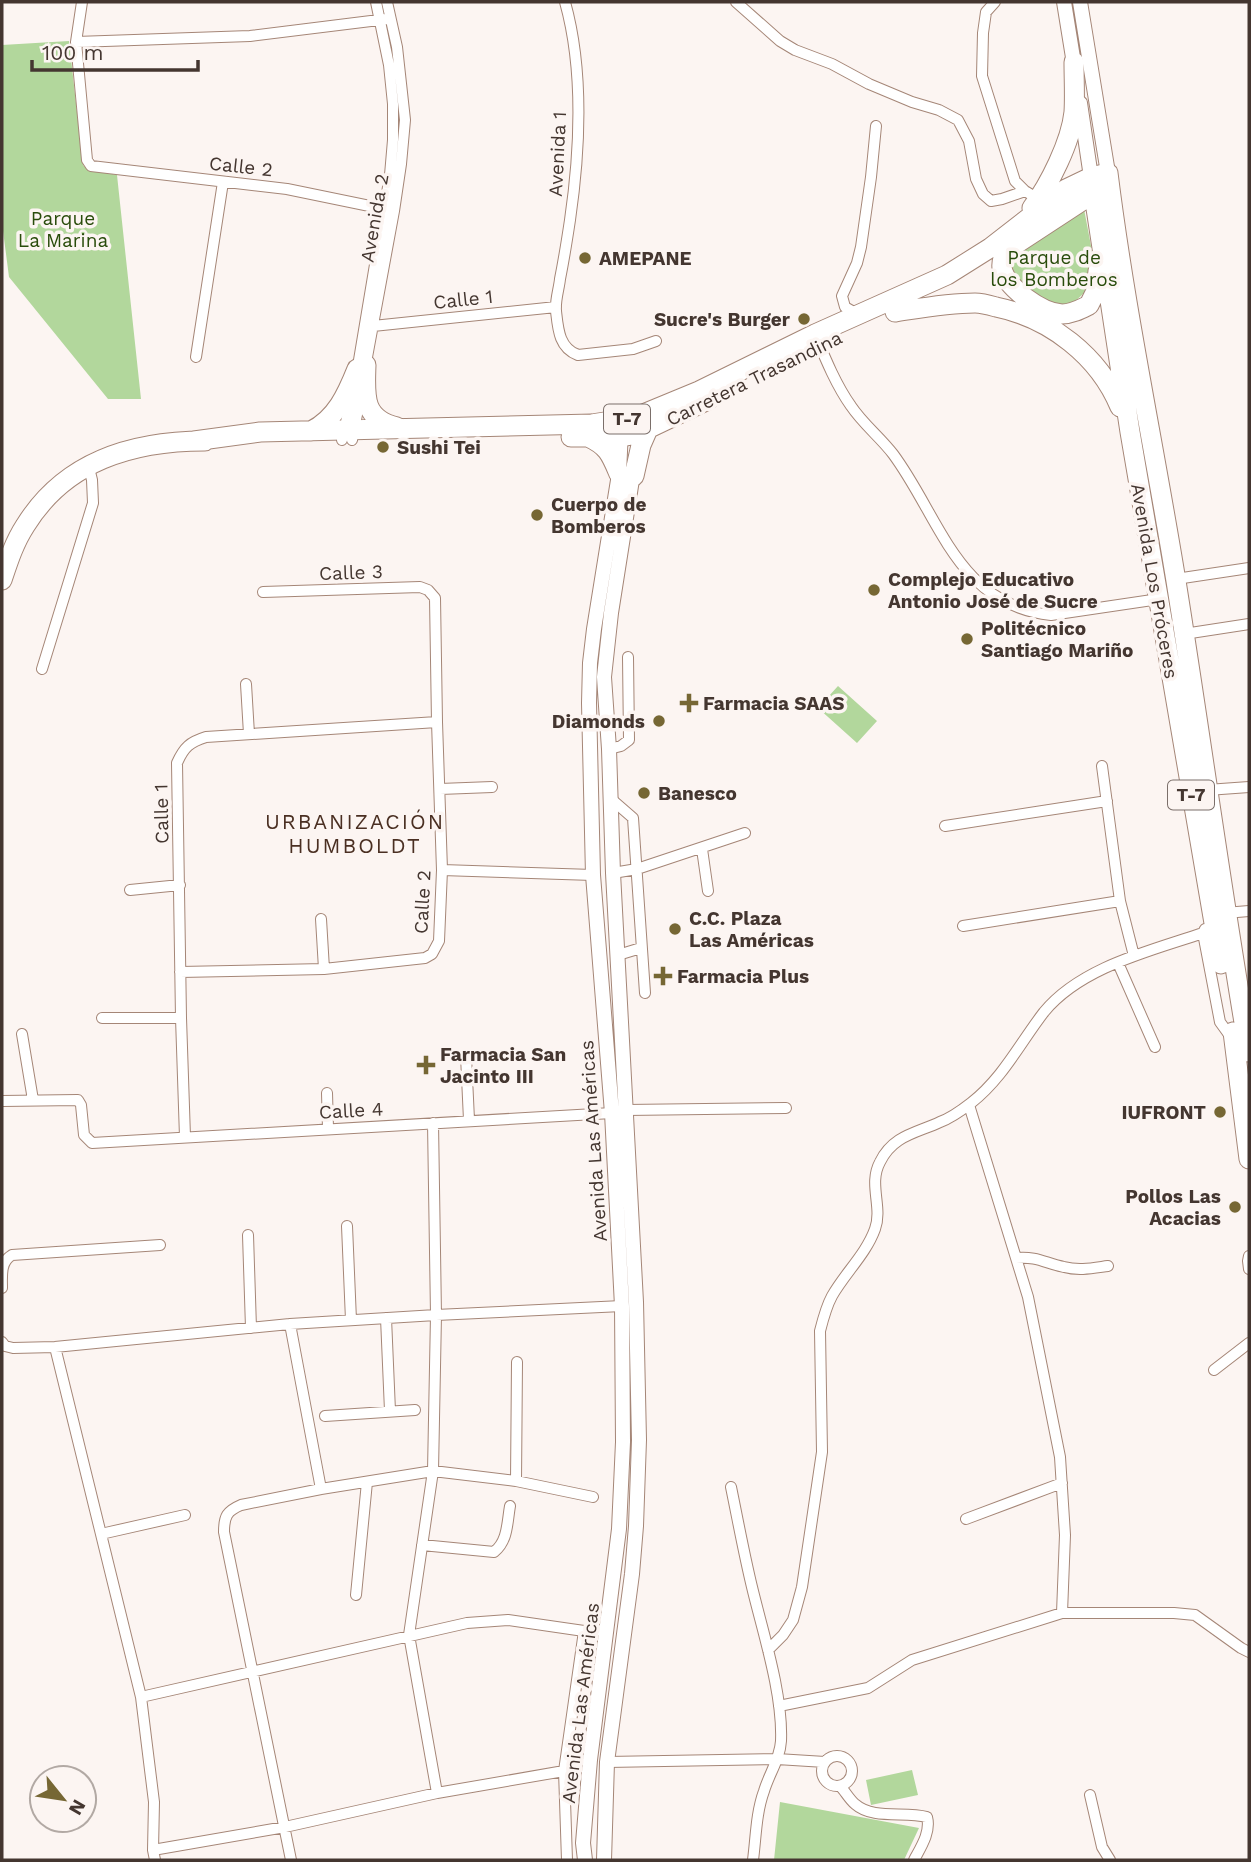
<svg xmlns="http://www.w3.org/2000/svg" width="1251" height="1862" font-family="'Work Sans',sans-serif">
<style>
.green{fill:#b2d79c}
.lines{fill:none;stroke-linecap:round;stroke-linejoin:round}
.street-casing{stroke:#a58677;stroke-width:12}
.secondary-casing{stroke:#a58677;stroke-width:16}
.highway-casing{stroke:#a58677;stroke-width:21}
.street{stroke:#fff;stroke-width:10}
.secondary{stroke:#fff;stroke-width:14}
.highway{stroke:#fff;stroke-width:19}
.poi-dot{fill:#766734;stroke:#fcf5f2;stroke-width:2.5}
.labels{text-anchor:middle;stroke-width:7;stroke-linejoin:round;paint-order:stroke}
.shield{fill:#fcf5f2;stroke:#7b6f6a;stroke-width:2}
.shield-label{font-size:18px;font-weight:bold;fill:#443630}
.street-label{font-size:19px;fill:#443630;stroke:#fcf5f2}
.park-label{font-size:19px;fill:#294c0b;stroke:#fcf5f2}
.poi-label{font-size:19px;font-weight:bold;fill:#443630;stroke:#fcf5f2;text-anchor:start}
.neighbourhood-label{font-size:21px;letter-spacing:2px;fill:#4a2f22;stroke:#fcf5f2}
</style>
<rect width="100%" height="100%" fill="#fcf5f2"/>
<path class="green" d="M69,41l14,124 3,3 31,7 24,224h-33l-99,-122 -7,-54v-178z
M1084,209l8,42v19l-8,23 -14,13 -18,2 -44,-36 3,-18z
M838,686l39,35 -20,22 -39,-35z
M912,1770l6,25 -47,10 -5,-25z
M780,1802l139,26 -15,32h-130z"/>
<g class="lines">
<defs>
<path id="street" d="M82,2l-6,40 11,118 4,6 196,23 107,22
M565,2c19,68 15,149 5,218 -3,20 -6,39 -10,59 -1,10 -5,21 -4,32 2,18 3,37 22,44l55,-6 23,-8
M736,2l44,39 15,9 37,14 37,20 43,18 27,8 19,10 11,21 7,38 7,15 8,7 11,-2 23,-8
M995,2l-9,10 -3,21 -1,43 33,105 10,10 5,3
M76,42l174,-6 137,-17
M859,315l-14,-8 -3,-11 15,-33 4,-16 10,-70 5,-51
M373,326l183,-19
M815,334c10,24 21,51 36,72 12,18 29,31 42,48 47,63 64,151 158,161l108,-16
M196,357l27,-175
M365,368l29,-157 7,-47 4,-44 -8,-73 -10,-45
M357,372l33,-197 3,-35v-36l-4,-39 -13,-63
M342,440l10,-45
M352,440l9,-46
M1176,579l73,-11
M1184,634l65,-10
M42,669l51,-166 -1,-23 -4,-16
M246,684l3,50
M609,749l12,-3 8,-6 -1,-83
M1102,766l18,135 14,55
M440,789l52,-2
M1207,790l42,-3
M610,798l23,20 12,175
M945,826l162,-25
M702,849l6,42
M442,870l151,5
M613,873l24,-4 108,-36
M130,890l50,-5
M1225,913l24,-2
M321,919l3,50
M963,926l157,-25
M1205,929l-2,4 17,89 13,18
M618,955l23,-7
M1118,963l37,84
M180,972l144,-3 101,-11 7,-4 7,-13 3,-71 -5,-148 -2,-124 -7,-8 -8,-3 -157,5
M102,1018h79
M22,1034l11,66
M466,1056l3,64
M327,1093l1,35
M2,1101l76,-1 3,5 3,30 8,8 520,-30 14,-3 160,-2
M969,1105l59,192 32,160 5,78 -3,78
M433,1123l3,192 -3,156 -24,164 28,158 127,-22
M185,1137l-4,-119 -4,-255c7,-16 13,-21 29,-26l231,-15
M347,1226l4,94
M248,1235l3,93
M1249,1256l-1,5 1,8
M1016,1258c21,-2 29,5 48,9 15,4 29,1 44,-1
M2,1288c0,-12 -2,-26 10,-33l148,-10
M386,1318l4,93
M290,1324l31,165 112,-18 83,10 77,16
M2,1342l3,4 8,2 42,-1 235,-23 146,-9 186,-9
M55,1347l86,350 13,105 -1,48 2,10
M1214,1370l35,-27
M325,1416l90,-6
M516,1481l1,-119
M731,1487c7,34 13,67 21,100 11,46 31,107 29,154 -1,18 -12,33 -17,50 -8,22 -8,46 -11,69
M966,1519l96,-36
M101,1534l84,-19
M422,1545l72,7c14,-11 13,-29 16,-46
M356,1595l11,-113
M768,1650l15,-15 10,-15 9,-33 20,-135 -2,-121c3,-12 6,-24 12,-35 13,-23 34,-42 43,-67 8,-22 -7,-45 5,-67 13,-27 37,-29 60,-40 11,-4 22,-12 31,-19 32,-25 49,-60 73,-91 37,-45 106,-61 159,-79
M141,1697l326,-74 41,-3 76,11 24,-1
M779,1706l89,-18 44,-28 150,-47h112l21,2 46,33 8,4
M822 1771a15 15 0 1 1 30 0a15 15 0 1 1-30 0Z
M607,1762l170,-3 48,3
M840,1786c5,5 9,13 15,18 18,16 49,7 72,13 4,15 -6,30 -13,43
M1090,1795l12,52 8,13
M153,1850l132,-23 152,-34
M291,1860l-67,-328c0,-16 3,-21 17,-27l80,-16
M567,1860l-3,-89 20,-140"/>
<path id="secondary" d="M1064,2l11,68
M1080,2l28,171
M1080,103l11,74
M585,1860l-2,-17 7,-83 29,-231 4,-87 -1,-136 -10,-193 -19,-238 -4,-172 1,-40 4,-34 25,-155 2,-45
M604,1860l3,-98 25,-188 4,-48 3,-86 -3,-138 -23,-429 -4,-124 -5,-72 7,-64 23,-146"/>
<path id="highway" d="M1092,182l38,250 91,532
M1032,208c17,-23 39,-66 42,-96 1,-16 0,-33 0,-50
M1010,248l84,-55 15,-8
M1005,252c-2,5 -4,10 -3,16 4,20 40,45 60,46 10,0 19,-5 27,-9l7,-14 2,-20
M895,312c26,-4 53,-9 80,-9 7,0 14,2 21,4 54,11 103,49 124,100
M366,365c-1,30 -4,54 31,62
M311,431c25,-12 36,-37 46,-62
M571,437h50l16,-3 71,-34
M588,437c20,9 23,18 31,37
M194,441l66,-9 332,-8 44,-7 63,-26 116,-57 132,-59 43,-27 76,-59 25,-12 17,-4c17,137 46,272 68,408 25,157 46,314 73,471
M634,476l7,-31 7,-16
M2,580c6,-18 12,-37 23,-54 40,-65 107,-85 180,-85
M1233,1032l16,127"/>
</defs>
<use href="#street" class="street-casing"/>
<use href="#secondary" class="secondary-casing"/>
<use href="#highway" class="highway-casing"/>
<use href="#street" class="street"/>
<use href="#secondary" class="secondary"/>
<use href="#highway" class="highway"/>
</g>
<g class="poi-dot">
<circle cx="585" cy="258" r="7"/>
<circle cx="804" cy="319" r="7"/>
<circle cx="383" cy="447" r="7"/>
<circle cx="537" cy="515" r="7"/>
<circle cx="874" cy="590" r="7"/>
<circle cx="967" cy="639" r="7"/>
<path d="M685.5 692.5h7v7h7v7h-7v7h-7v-7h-7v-7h7z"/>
<circle cx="659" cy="721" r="7"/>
<circle cx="644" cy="793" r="7"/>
<circle cx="675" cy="929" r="7"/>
<path d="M659.5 965.5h7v7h7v7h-7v7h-7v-7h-7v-7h7z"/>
<path d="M422.5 1054.5h7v7h7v7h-7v7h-7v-7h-7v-7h7z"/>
<circle cx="1220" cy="1112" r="7"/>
<circle cx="1235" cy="1207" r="7"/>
</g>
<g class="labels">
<g class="shield">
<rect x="604" y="404.5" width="46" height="29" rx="5"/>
<rect x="1168" y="780.5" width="46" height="29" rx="5"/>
</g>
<g class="shield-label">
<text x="627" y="425">T-7</text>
<text x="1191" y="801">T-7</text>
</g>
<g class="street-label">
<text transform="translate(557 154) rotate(-87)" y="7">Avenida 1</text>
<text transform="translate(241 166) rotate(6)" y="7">Calle 2</text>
<text transform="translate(374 218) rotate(-80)" y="7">Avenida 2</text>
<text transform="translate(463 299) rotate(-6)" y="7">Calle 1</text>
<text transform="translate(754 378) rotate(-26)" y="7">Carretera Trasandina</text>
<text transform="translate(351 572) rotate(-2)" y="7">Calle 3</text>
<text transform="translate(1155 581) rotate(80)" y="7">Avenida Los Próceres</text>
<text transform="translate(161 814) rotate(-91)" y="7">Calle 1</text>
<text transform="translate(422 902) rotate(-87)" y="7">Calle 2</text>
<text transform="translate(351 1110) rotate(-3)" y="7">Calle 4</text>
<text transform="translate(593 1141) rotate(-94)" y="7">Avenida Las Américas</text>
<text transform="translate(580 1703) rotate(-83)" y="7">Avenida Las Américas</text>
</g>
<g class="park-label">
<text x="63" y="225">Parque<tspan x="63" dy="22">La Marina</tspan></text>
<text x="1054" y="264">Parque de<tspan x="1054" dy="22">los Bomberos</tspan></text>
</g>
<g class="poi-label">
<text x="599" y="265">AMEPANE</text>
<text x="790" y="326" text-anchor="end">Sucre's Burger</text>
<text x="397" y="454">Sushi Tei</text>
<text x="551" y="511">Cuerpo de<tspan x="551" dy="22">Bomberos</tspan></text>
<text x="888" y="586">Complejo Educativo<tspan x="888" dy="22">Antonio José de Sucre</tspan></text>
<text x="981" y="635">Politécnico<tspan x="981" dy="22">Santiago Mariño</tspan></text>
<text x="703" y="710">Farmacia SAAS</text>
<text x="645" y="728" text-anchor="end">Diamonds</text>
<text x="658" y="800">Banesco</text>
<text x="689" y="925">C.C. Plaza<tspan x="689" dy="22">Las Américas</tspan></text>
<text x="677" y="983">Farmacia Plus</text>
<text x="440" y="1061">Farmacia San<tspan x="440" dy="22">Jacinto III</tspan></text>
<text x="1206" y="1119" text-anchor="end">IUFRONT</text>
<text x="1221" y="1203" text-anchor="end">Pollos Las<tspan x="1221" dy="22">Acacias</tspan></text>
</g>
<g class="neighbourhood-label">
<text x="355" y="829">URBANIZACIÓN<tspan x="355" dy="24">HUMBOLDT</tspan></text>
</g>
</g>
<rect width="1251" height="1862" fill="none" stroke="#443630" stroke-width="7"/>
<g transform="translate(63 1799) rotate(120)"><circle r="33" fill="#fcf5f2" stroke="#b2a9a4" stroke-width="2"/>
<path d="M0-5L12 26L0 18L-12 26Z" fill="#766734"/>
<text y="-10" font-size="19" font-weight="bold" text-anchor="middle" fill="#443630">N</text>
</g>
<path d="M32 60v10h166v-10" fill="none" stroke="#443630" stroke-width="3.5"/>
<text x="42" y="60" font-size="21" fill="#443630" stroke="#fcf5f2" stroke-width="5" paint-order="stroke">100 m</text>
</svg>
